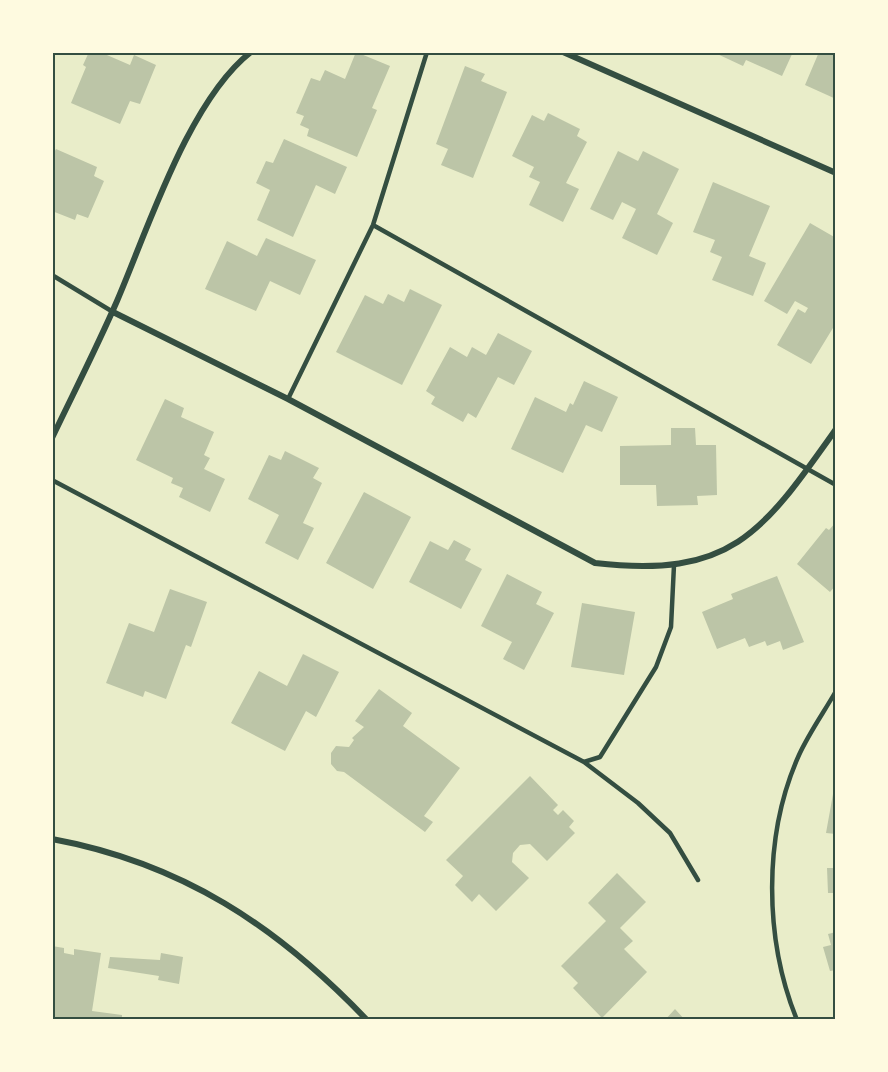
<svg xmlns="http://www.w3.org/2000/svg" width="888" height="1072" font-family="Ubuntu,sans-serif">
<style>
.building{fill:#bcc5a7}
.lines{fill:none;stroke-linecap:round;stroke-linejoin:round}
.service{stroke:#344e41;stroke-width:4.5}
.minor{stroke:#344e41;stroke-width:6}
.neatline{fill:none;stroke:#344e41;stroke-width:2}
</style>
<rect width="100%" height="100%" fill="#e9edc9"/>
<path class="building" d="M89,52h11l30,13 4,-10 22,10 -16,39 -10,-3 -10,23 -49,-21 15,-36 -3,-2z
M356,52l34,14 -18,42 5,2 -20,47 -50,-21 2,-7 -9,-4 4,-9 -8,-3 15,-35 9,3 5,-11 20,9z
M713,52h80l-11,24 -36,-16 -3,6z
M819,52l17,1v46l-31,-14z
M465,66l20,8 -4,7 26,11 -34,86 -32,-13 7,-16 -12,-5z
M548,113l32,16 -3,7 10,6 -21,41 13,6 -16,33 -34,-17 11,-23 -11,-5 5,-10 -22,-11 20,-41 12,6z
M284,139l63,28 -12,27 -19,-9 -23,52 -36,-17 13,-30 -14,-7 10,-22 7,2z
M56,149l41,18 -3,9 10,5 -16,37 -11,-4 -2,6 -23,-9v-55z
M618,151l20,10 5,-10 36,18 -22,45 16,9 -16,32 -35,-17 14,-29 -14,-7 -9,18 -23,-11z
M713,182l57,24 -21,50 17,7 -13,33 -41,-16 10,-23 -12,-5 5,-12 -22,-8z
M810,223l26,15v85l-25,41 -34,-19 21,-36 7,4 3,-5 -13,-7 -8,13 -23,-13z
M266,238l50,22 -16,35 -30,-14 -14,30 -51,-22 22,-48 30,15z
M410,289l32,16 -40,80 -66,-33 29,-57 18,9 5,-10 16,8z
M498,333l34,18 -18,34 -16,-8 -22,41 -8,-5 -5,9 -32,-18 4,-7 -9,-6 24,-44 17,10 5,-10 14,8z
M584,381l34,16 -16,35 -16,-7 -23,48 -52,-24 24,-52 31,15 4,-9 3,2z
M165,399l19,9 -3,9 33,15 -10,23 6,3 -6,11 21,10 -15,33 -31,-15 4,-9 -12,-5 2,-5 -37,-18z
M671,428h24l1,17h20l1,50 -20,1 1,9 -41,1 -1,-21h-36v-39l51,-1z
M285,451l34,17 -6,10 9,5 -19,40 11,5 -16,32 -33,-17 14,-28 -31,-16 21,-44 12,5z
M364,492l47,25 -38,72 -47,-26z
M836,522v63l-6,7 -33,-28 29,-36 3,2z
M454,540l17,9 -6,11 17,9 -21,40 -52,-27 21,-41 18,9z
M507,574l35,18 -6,12 18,9 -30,57 -21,-11 9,-17 -31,-16z
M777,576l27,66 -21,8 -3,-9 -13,5 -2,-5 -16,6 -4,-9 -28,11 -15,-37 31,-13 -2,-5z
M170,589l37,13 -16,45 -5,-2 -20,54 -21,-8 -2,6 -37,-14 23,-60 25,9z
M582,603l53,9 -11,63 -53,-8z
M303,654l36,18 -23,45 -10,-6 -21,40 -54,-28 28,-52 28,15z
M379,689l33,24 -9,13 57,42 -36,48 9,6 -8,10 -81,-60 -7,-1 -6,-7v-11l5,-7 13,1 5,-7 -2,-2 12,-11 -9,-6z
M530,776l28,29 -5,5 5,5 5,-5 11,11 -5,6 6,6 -28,28 -17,-17 -10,1 -7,8 -1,9 17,16 -33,33 -17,-17 -7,8 -17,-17 8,-9 -17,-16z
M833,794h3v40l-10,-1z
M827,868h9v25h-8z
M617,873l29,29 -26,26 13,13 -9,8 23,23 -45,46 -29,-30 5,-5 -17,-17 45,-45 -18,-18z
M836,932v38l-6,1 -7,-24 8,-2 -3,-11z
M52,946l12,2v5l10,2v-6l27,4 -9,58 30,4v5h-70z
M161,953l22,4 -4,27 -21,-4 1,-4 -51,-8 2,-11 50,3z
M675,1009l10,11h-20z"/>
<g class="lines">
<path class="service" d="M373,225l463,260
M52,275l61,37
M288,399l85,-174 54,-173
M52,480l532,282 16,-5 56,-90 15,-40 3,-62
M584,762l54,41 32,30 28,47
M797,1020c-33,-81 -34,-185 2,-265 10,-22 25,-43 37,-64"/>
<path class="minor" d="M563,52l273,121
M113,312l175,87 307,164c137,16 168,-31 241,-134
M52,438c22,-46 45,-91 65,-137 31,-72 72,-201 134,-249
M52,839c130,24 225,87 315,181"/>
</g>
<rect width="888" height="1072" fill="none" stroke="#fefae0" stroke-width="108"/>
<rect x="54" y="54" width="780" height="964" class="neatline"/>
</svg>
